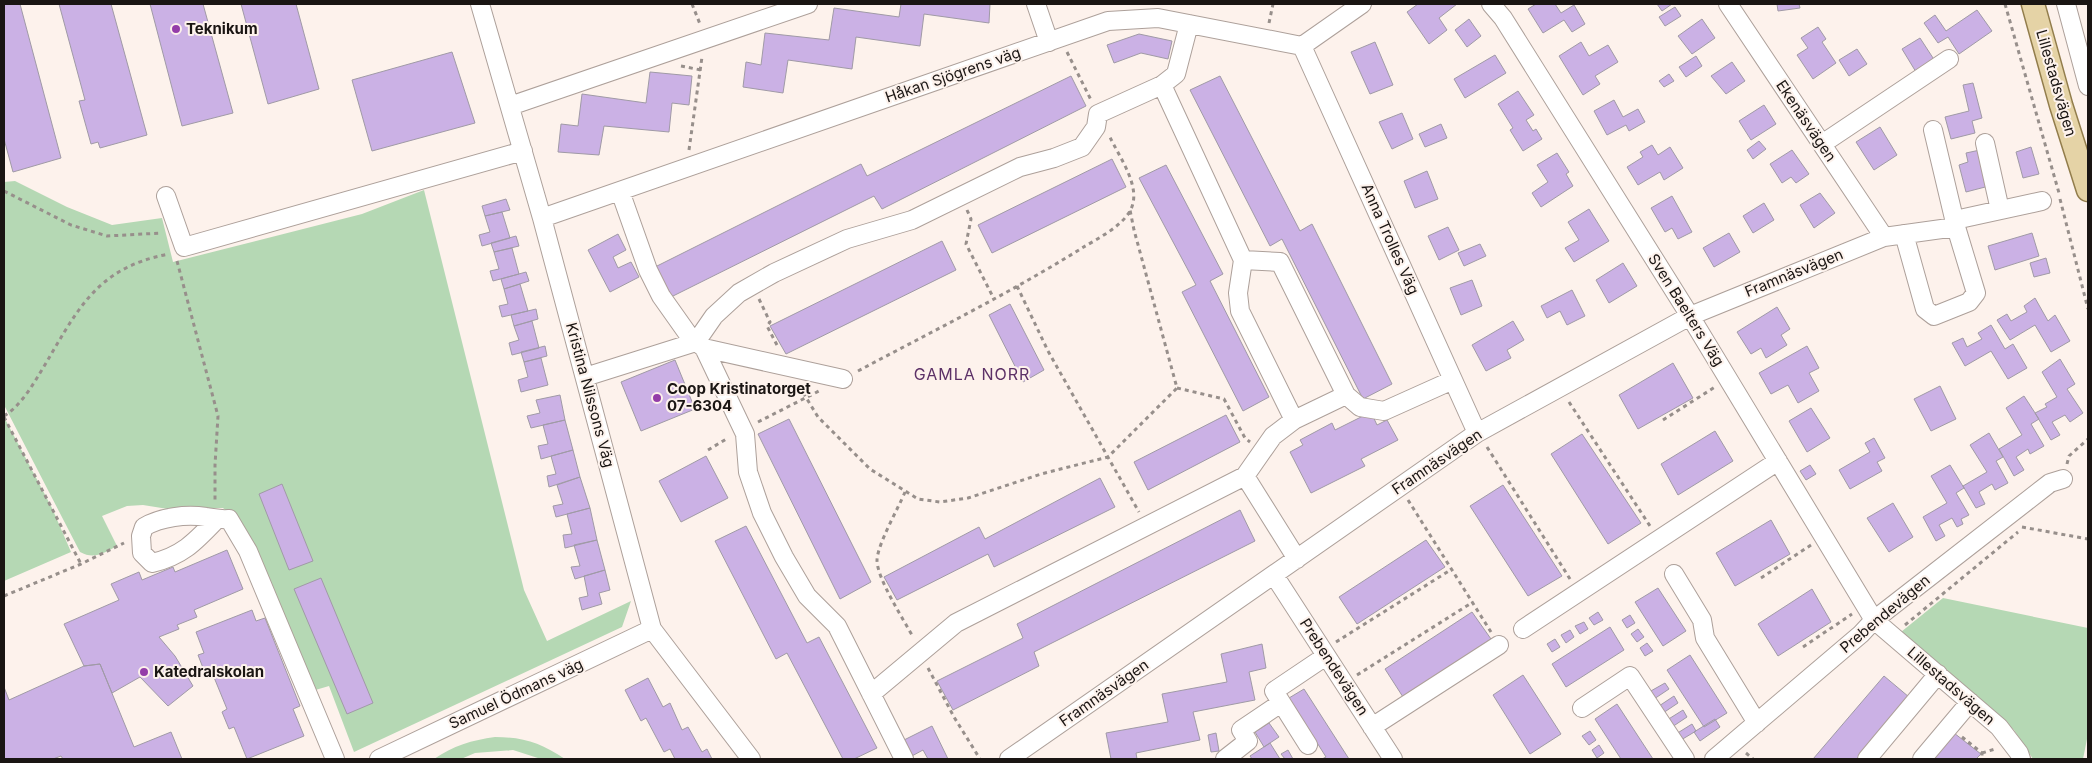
<svg xmlns="http://www.w3.org/2000/svg" width="2092" height="763" font-family="Inter,sans-serif">
<style>
.green{fill:#b5d8b4}
.building{fill:#cbb1e5;stroke:#a09aa6}
.lines{fill:none;stroke-linecap:round;stroke-linejoin:round}
.minor-casing{stroke:#ada09a;stroke-width:20}
.major-casing{stroke:#927d4c;stroke-width:25}
.path{stroke:#978f8b;stroke-width:3;stroke-dasharray:4 4;stroke-linecap:butt}
.minor{stroke:#fff;stroke-width:18}
.major{stroke:#e5d3a6;stroke-width:22}
.poi-dot{fill:#943da9;stroke:#fdf2ec;stroke-width:2}
.labels{text-anchor:middle;stroke-width:4;stroke-linejoin:round;paint-order:stroke}
.poi-label{font-size:15px;font-weight:bold;fill:#1a1513;stroke:#fdf2ec;text-anchor:start}
.street-label{font-size:15px;fill:#1a1513;stroke:#fdf2ec}
.neighbourhood-label{font-size:16px;letter-spacing:1px;fill:#5c3167;stroke:#fdf2ec}
</style>
<rect width="100%" height="100%" fill="#fdf2ec"/>
<path class="green" d="M15,181l52,26 45,18 50,-7 11,44 189,-48 62,-24 100,400 23,51 84,-40 -9,26 -268,125 -25,-66 -17,5 -73,-169 -16,-14h-12l-18,5 -50,-8 -16,1 -25,10 15,30c-13,7 -23,14 -37,6l-76,-147v-223z
M4,417l48,91 19,44 -67,29z
M1943,598l145,30v106l-5,25h-50l-19,-29 -113,-98z
M495,737c29,0 46,6 70,22h-24l-28,-9 -38,3 -14,6h-27c19,-13 38,-19 61,-22z"/>
<path class="building" d="M4,4h16l41,154 -48,14 -9,-33z
M59,4h52l36,131 -47,13 -2,-6 -7,2 -12,-43 6,-1z
M150,4h53l30,109 -51,13z
M241,4h55l23,85 -51,15z
M901,4h89l-1,19 -65,-9 -4,32 -64,-9 -4,32 -64,-9 -5,33 -40,-6 3,-25 15,3 4,-32 64,7 5,-32 65,9z
M1418,4h39l-18,14 8,12 -18,14 -22,-32z
M1536,4h19l6,9 13,-8 11,19 -13,8 -8,-12 -21,13 -15,-24z
M1657,4h15l-10,7z
M1777,4h22l1,4 -22,3z
M1675,7l6,9 -16,10 -6,-9z
M1977,10l15,21 -33,23 -11,-17 -10,6 -14,-20 11,-8 11,16z
M1469,19l12,17 -14,11 -12,-17z
M1702,19l13,19 -23,16 -14,-18z
M1818,27l8,12 -4,3 14,21 -23,16 -16,-24 11,-7 -7,-10z
M1139,34l33,7 -4,18 -27,-6 -27,10 -7,-18z
M1920,38l15,23 -19,11 -14,-23z
M1375,42l18,43 -23,9 -19,-42z
M1581,42l8,14 19,-11 10,17 -23,14 5,8 -17,11 -24,-39z
M1857,49l10,15 -18,12 -10,-16z
M452,52l23,71 -103,28 -20,-71z
M1495,55l11,18 -41,25 -11,-19z
M1696,56l6,10 -16,11 -7,-10z
M1732,62l13,19 -19,13 -15,-18z
M650,72l42,4 -3,29 -17,-2 -3,29 -65,-6 -5,29 -41,-3 3,-28 17,2 4,-32 64,9z
M1669,74l5,7 -10,6 -5,-6z
M1071,76l15,30 -204,103 -8,-13 -205,102 -14,-31 206,-103 6,12z
M1220,76l80,155 12,-7 80,160 -29,15 -81,-160 -12,7 -80,-156z
M1973,83l9,35 -10,3 3,12 -24,6 -6,-22 24,-6 -6,-26z
M1518,91l16,24 -8,5 7,11 3,-2 6,10 -19,12 -13,-21 3,-2 -15,-24z
M1614,100l9,17 15,-8 7,13 -16,9 -3,-6 -19,10 -13,-24z
M1764,105l12,19 -25,16 -12,-19z
M1402,113l11,26 -21,10 -13,-27z
M1441,124l6,14 -22,9 -6,-13z
M1880,127l17,28 -23,15 -18,-28z
M1759,141l7,8 -13,10 -6,-9z
M1652,145l6,10 12,-8 13,21 -19,12 -4,-8 -22,13 -11,-18 16,-10 -3,-5z
M2031,147l8,27 -16,4 -7,-26z
M1792,150l17,24 -13,9 -5,-6 -9,6 -12,-19z
M1980,150l9,36 -23,6 -7,-27 9,-3 -2,-9z
M1557,153l12,19 -3,2 7,12 -32,21 -9,-14 16,-11 -11,-17z
M1112,159l14,28 -134,66 -14,-28z
M1166,165l57,109 -13,7 59,116 -26,14 -61,-119 14,-7 -57,-107z
M1427,171l11,28 -23,9 -11,-27z
M1820,193l15,20 -21,15 -14,-23z
M1672,196l20,36 -14,7 -6,-11 -7,4 -14,-24z
M506,199l4,11 -25,6 -3,-10z
M1764,203l10,17 -21,13 -10,-17z
M1589,209l20,32 -35,21 -9,-14 14,-8 -11,-18z
M502,212l8,26 -28,8 -3,-11 11,-3 -5,-16z
M1448,227l11,23 -20,10 -11,-24z
M1729,233l11,19 -26,15 -11,-19z
M2032,233l7,23 -44,14 -7,-24z
M618,234l8,16 -13,7 5,11 13,-6 8,15 -29,15 -22,-42z
M516,236l3,10 -25,6 -3,-9z
M942,241l14,29 -170,84 -16,-28z
M1480,244l6,12 -22,10 -6,-13z
M512,248l7,26 -26,7 -3,-10 9,-2 -5,-17z
M2046,258l4,15 -16,4 -4,-14z
M1623,263l14,23 -28,17 -13,-23z
M526,272l3,9 -25,8 -3,-10z
M1472,280l10,26 -21,9 -11,-27z
M520,284l8,27 -26,6 -3,-11 9,-2 -4,-15z
M1572,290l13,26 -18,9 -7,-14 -13,7 -6,-12z
M2035,298l13,23 7,-6 15,26 -19,11 -16,-27 -25,15 -13,-20 10,-6 4,7 16,-9 -3,-6z
M1010,304l34,66 -21,12 -34,-67z
M1777,307l13,22 -9,6 6,10 -21,13 -5,-10 -10,6 -14,-22z
M536,309l2,10 -24,7 -3,-11z
M532,321l7,27 -27,7 -3,-12 10,-3 -5,-14z
M1513,321l11,19 -17,10 4,8 -25,13 -14,-26z
M1991,325l14,24 8,-5 14,24 -19,11 -17,-28 -26,15 -13,-23 11,-5 4,9 15,-8 -4,-6z
M545,346l2,10 -23,6 -3,-10z
M1807,346l12,22 -10,5 10,18 -21,12 -10,-18 -17,9 -12,-21z
M541,358l7,27 -27,7 -3,-12 10,-3 -4,-15z
M2060,359l15,25 -8,5 16,24 -13,9 -5,-7 -13,7 8,13 -9,5 -16,-27 12,-6 -2,-3 12,-7 -15,-25z
M675,360l20,49 -54,22 -20,-49z
M1673,363l20,35 -55,31 -19,-34z
M1940,386l16,33 -25,12 -17,-32z
M560,395l5,25 -34,8 -4,-12 13,-3 -4,-13z
M2024,396l15,23 -8,5 13,22 -14,8 -2,-5 -12,8 8,13 -10,6 -15,-27 23,-14 -16,-27z
M1811,408l19,30 -23,14 -18,-31z
M1371,412l6,13 10,-5 11,20 -37,19 4,7 -54,27 -21,-41 13,-7 -3,-5 32,-17 3,7z
M1226,415l14,27 -92,48 -14,-28z
M789,419l82,163 -31,17 -82,-165z
M565,420l8,30 -32,9 -3,-13 10,-2 -5,-19z
M1715,431l18,30 -55,34 -17,-31z
M1989,433l14,24 -7,4 12,22 -13,7 -3,-6 -13,8 6,12 -9,4 -13,-22 24,-14 -17,-27z
M1582,434l59,89 -33,21 -57,-90z
M1874,438l11,20 -8,4 5,9 -32,18 -11,-19 31,-18 -5,-9z
M573,450l7,27 -31,10 -2,-11 9,-2 -5,-18z
M706,456l22,42 -47,24 -22,-41z
M1810,465l6,9 -10,6 -6,-9z
M1950,465l14,23 -8,5 13,22 -8,4 2,5 -6,3 -5,-9 -13,7 6,11 -9,5 -13,-24 24,-14 -16,-27z
M580,477l10,31 -34,9 -3,-11 10,-2 -6,-19z
M1100,478l15,29 -121,60 -6,-13 -91,46 -13,-23 95,-50 6,12z
M282,484l31,77 -24,9 -30,-76z
M1503,485l59,91 -34,20 -58,-90z
M1893,503l20,34 -24,15 -22,-34z
M590,508l7,32 -32,8 -2,-13 9,-1 -5,-20z
M1240,510l15,31 -221,111 5,14 -86,44 -16,-29 86,-43 -6,-14z
M1771,520l19,34 -55,32 -19,-33z
M746,526l61,117 12,-6 58,111 -23,11h-11l-56,-106 -11,6 -61,-118z
M597,540l8,30 -30,9 -4,-12 9,-1 -6,-21z
M1426,540l19,27 -88,57 -18,-27z
M227,550l16,39 -49,21 3,7 -20,8 2,4 -20,8 16,19 18,30 -25,20 -28,-29 -28,16 -12,-29 -16,2 -20,-42 55,-24 -8,-16 28,-12 3,8 31,-13 2,5z
M605,570l5,20 -11,3 3,11 -20,6 -3,-12 9,-2 -4,-20z
M321,578l52,125 -26,11 -53,-125z
M1658,588l28,43 -23,15 -28,-44z
M1812,589l19,33 -53,34 -20,-32z
M252,610l4,11 9,-3 35,88 -7,3 11,27 -57,23 -13,-32 -5,2 -7,-17 5,-3 -16,-39 -6,3 -7,-18 6,-2 -8,-21z
M1472,612l19,27 -88,58 -18,-28z
M1598,612l5,8 -9,5 -5,-7z
M1630,615l5,8 -8,5 -5,-8z
M1584,622l4,7 -8,5 -5,-8z
M1610,627l14,23 -58,37 -14,-23z
M1638,629l6,8 -7,5 -6,-8z
M1570,630l4,7 -8,6 -5,-8z
M1555,639l5,8 -8,5 -5,-8z
M1647,643l6,8 -8,5 -5,-8z
M1262,644l4,24 -17,4 6,28 -62,12 7,28 -64,13 1,6h-26l-5,-26 62,-11 -6,-28 65,-12 -6,-28z
M1690,655l37,58 -23,14 -37,-57z
M100,664l34,83 37,-15 11,27h-119l-2,-3 -8,3h-49v-72l5,13 75,-34z
M1523,675l38,59 -31,20 -37,-59z
M1884,676l25,21 -52,62h-44z
M648,678l15,29 7,-4 12,27 6,-3 14,25 5,-3 5,10h-37l-5,-10 -6,3 -18,-34 -5,3 -16,-31z
M1665,683l4,6 -15,10 -5,-7z
M1304,689l45,70h-27l4,-2 -37,-59z
M1674,696l4,7 -15,10 -4,-7z
M1617,704l36,55h-32l-26,-40z
M1683,710l4,7 -15,10 -5,-7z
M1715,719l5,8 -20,14 -6,-9z
M1269,723l10,14 -15,10 -9,-15z
M1692,724l4,7 -15,9 -5,-6z
M932,726l16,33h-20l-5,-9 -13,7 -8,-16z
M1590,731l6,9 -7,5 -7,-9z
M1216,733l3,18 -8,1 -3,-17z
M1954,733l27,21 -5,5h-44z
M1270,743l10,16h-28l-2,-3z
M1599,745l5,8 -7,5 -5,-8z
M1288,750l5,9h-8l-4,-5z"/>
<g class="lines">
<defs>
<path id="minor" d="M480,4l62,214 110,411 99,130
M1036,4l13,38
M1491,4l12,14 187,298 184,304 125,107 20,26 2,6
M1728,4l156,233
M2066,4l22,82
M1302,46l175,387
M1162,85l81,175 37,2 66,133 14,12 24,4 69,-31
M510,106l298,-102
M1985,143l15,67
M1822,144l127,-85
M620,191l28,79 13,26 29,41 14,11 41,86 3,38 14,41 22,44 23,39 30,30 67,133
M166,196l18,51 339,-96
M542,218l566,-197 50,-3 144,28 60,-42
M1955,220l87,-19
M1904,234l21,75 9,7 35,-14 7,-9 -20,-66 -23,-97
M1243,260l-5,33 2,18 54,109
M704,348l139,31
M585,377l111,-35 18,-26 25,-23 35,-20 73,-34 65,-19 108,-53 34,-9 28,-11 14,-20 2,-13 64,-29 14,-11 13,-50
M1245,476l52,83
M216,520c-21,22 -34,36 -64,43l-10,-10 -1,-17 3,-9c17,-10 42,-13 62,-10 8,1 14,3 23,2l19,32 87,208
M1674,574l28,46 3,18 52,85
M1274,575l119,184
M1523,629l255,-168
M871,694l85,-71 289,-147 28,-40 21,-16 52,-25
M1582,708l48,-32 55,83
M1372,727l127,-82
M1308,745l-34,-54 52,-35
M379,759l273,-130
M1009,759l468,-326 213,-117 194,-79 72,-10
M1225,759l23,-18 -7,-11 40,-27
M1714,759l147,-125 13,-14 176,-137 13,-4
M1867,759l71,-85
M1922,759l48,-57"/>
<path id="major" d="M2033,4l28,101 27,85"/>
</defs>
<use href="#minor" class="minor-casing"/>
<use href="#major" class="major-casing"/>
<path class="path" d="M692,4l8,20
M2005,4l54,189
M1269,23l4,-19
M1067,52l24,48
M681,66l20,4
M689,150l13,-93
M4,191l67,34 36,11 55,-3
M2060,199l28,110
M967,210l4,9 -5,25 28,55
M177,261l41,155 -3,49v37
M1017,286l31,65 91,161
M759,299l11,23 -3,4 11,21
M858,371c75,-40 152,-78 224,-123 15,-9 39,-21 48,-37 13,-23 -11,-54 -20,-74
M799,386l19,31 52,52 48,30 22,3 28,-4 73,-24 67,-17 69,-69 -43,-158 -4,-20
M1177,388l47,11 21,39 5,4
M1569,402l81,124
M4,416c15,-9 27,-28 36,-43 36,-59 53,-105 129,-119
M4,417l77,147
M1663,420l52,-33
M758,422l61,-31
M1487,447l83,132
M708,450l20,-12
M2067,464l2,-8 19,-17
M905,492c-7,17 -27,51 -28,68 0,19 27,60 36,77
M1408,500l83,132
M2022,527l66,12
M1761,578l50,-33
M4,596l77,-32 43,-21
M1905,625l113,-93
M1336,642l116,-73
M1803,647l49,-33
M928,668l26,49 26,42
M1357,675l116,-73
M1962,737l20,16v6
M1746,753l7,6
M1982,753l13,-4"/>
<use href="#minor" class="minor"/>
<use href="#major" class="major"/>
</g>
<g class="poi-dot">
<circle cx="176" cy="29" r="5"/>
<circle cx="657" cy="398" r="5"/>
<circle cx="144" cy="672" r="5"/>
</g>
<g class="labels">
<g class="poi-label">
<text x="186" y="34">Teknikum</text>
<text x="667" y="394">Coop Kristinatorget<tspan x="667" dy="17">07-6304</tspan></text>
<text x="154" y="677">Katedralskolan</text>
</g>
<g class="street-label">
<text transform="translate(953 75) rotate(-19)" y="5">Håkan Sjögrens väg</text>
<text transform="translate(2056 83) rotate(74)" y="5">Lillestadsvägen</text>
<text transform="translate(1806 121) rotate(56)" y="5">Ekenäsvägen</text>
<text transform="translate(1390 239) rotate(66)" y="5">Anna Trolles Väg</text>
<text transform="translate(1794 273) rotate(-22)" y="5">Framnäsvägen</text>
<text transform="translate(1686 310) rotate(58)" y="5">Sven Baelters Väg</text>
<text transform="translate(590 395) rotate(75)" y="5">Kristina Nilssons Väg</text>
<text transform="translate(1437 462) rotate(-34)" y="5">Framnäsvägen</text>
<text transform="translate(1885 614) rotate(-40)" y="5">Prebendevägen</text>
<text transform="translate(1334 667) rotate(57)" y="5">Prebendevägen</text>
<text transform="translate(1951 686) rotate(41)" y="5">Lillestadsvägen</text>
<text transform="translate(1104 693) rotate(-35)" y="5">Framnäsvägen</text>
<text transform="translate(516 694) rotate(-25)" y="5">Samuel Ödmans väg</text>
</g>
<g class="neighbourhood-label">
<text x="972" y="380">GAMLA NORR</text>
</g>
</g>
<rect width="2092" height="763" fill="none" stroke="#1a1513" stroke-width="10"/>
</svg>
